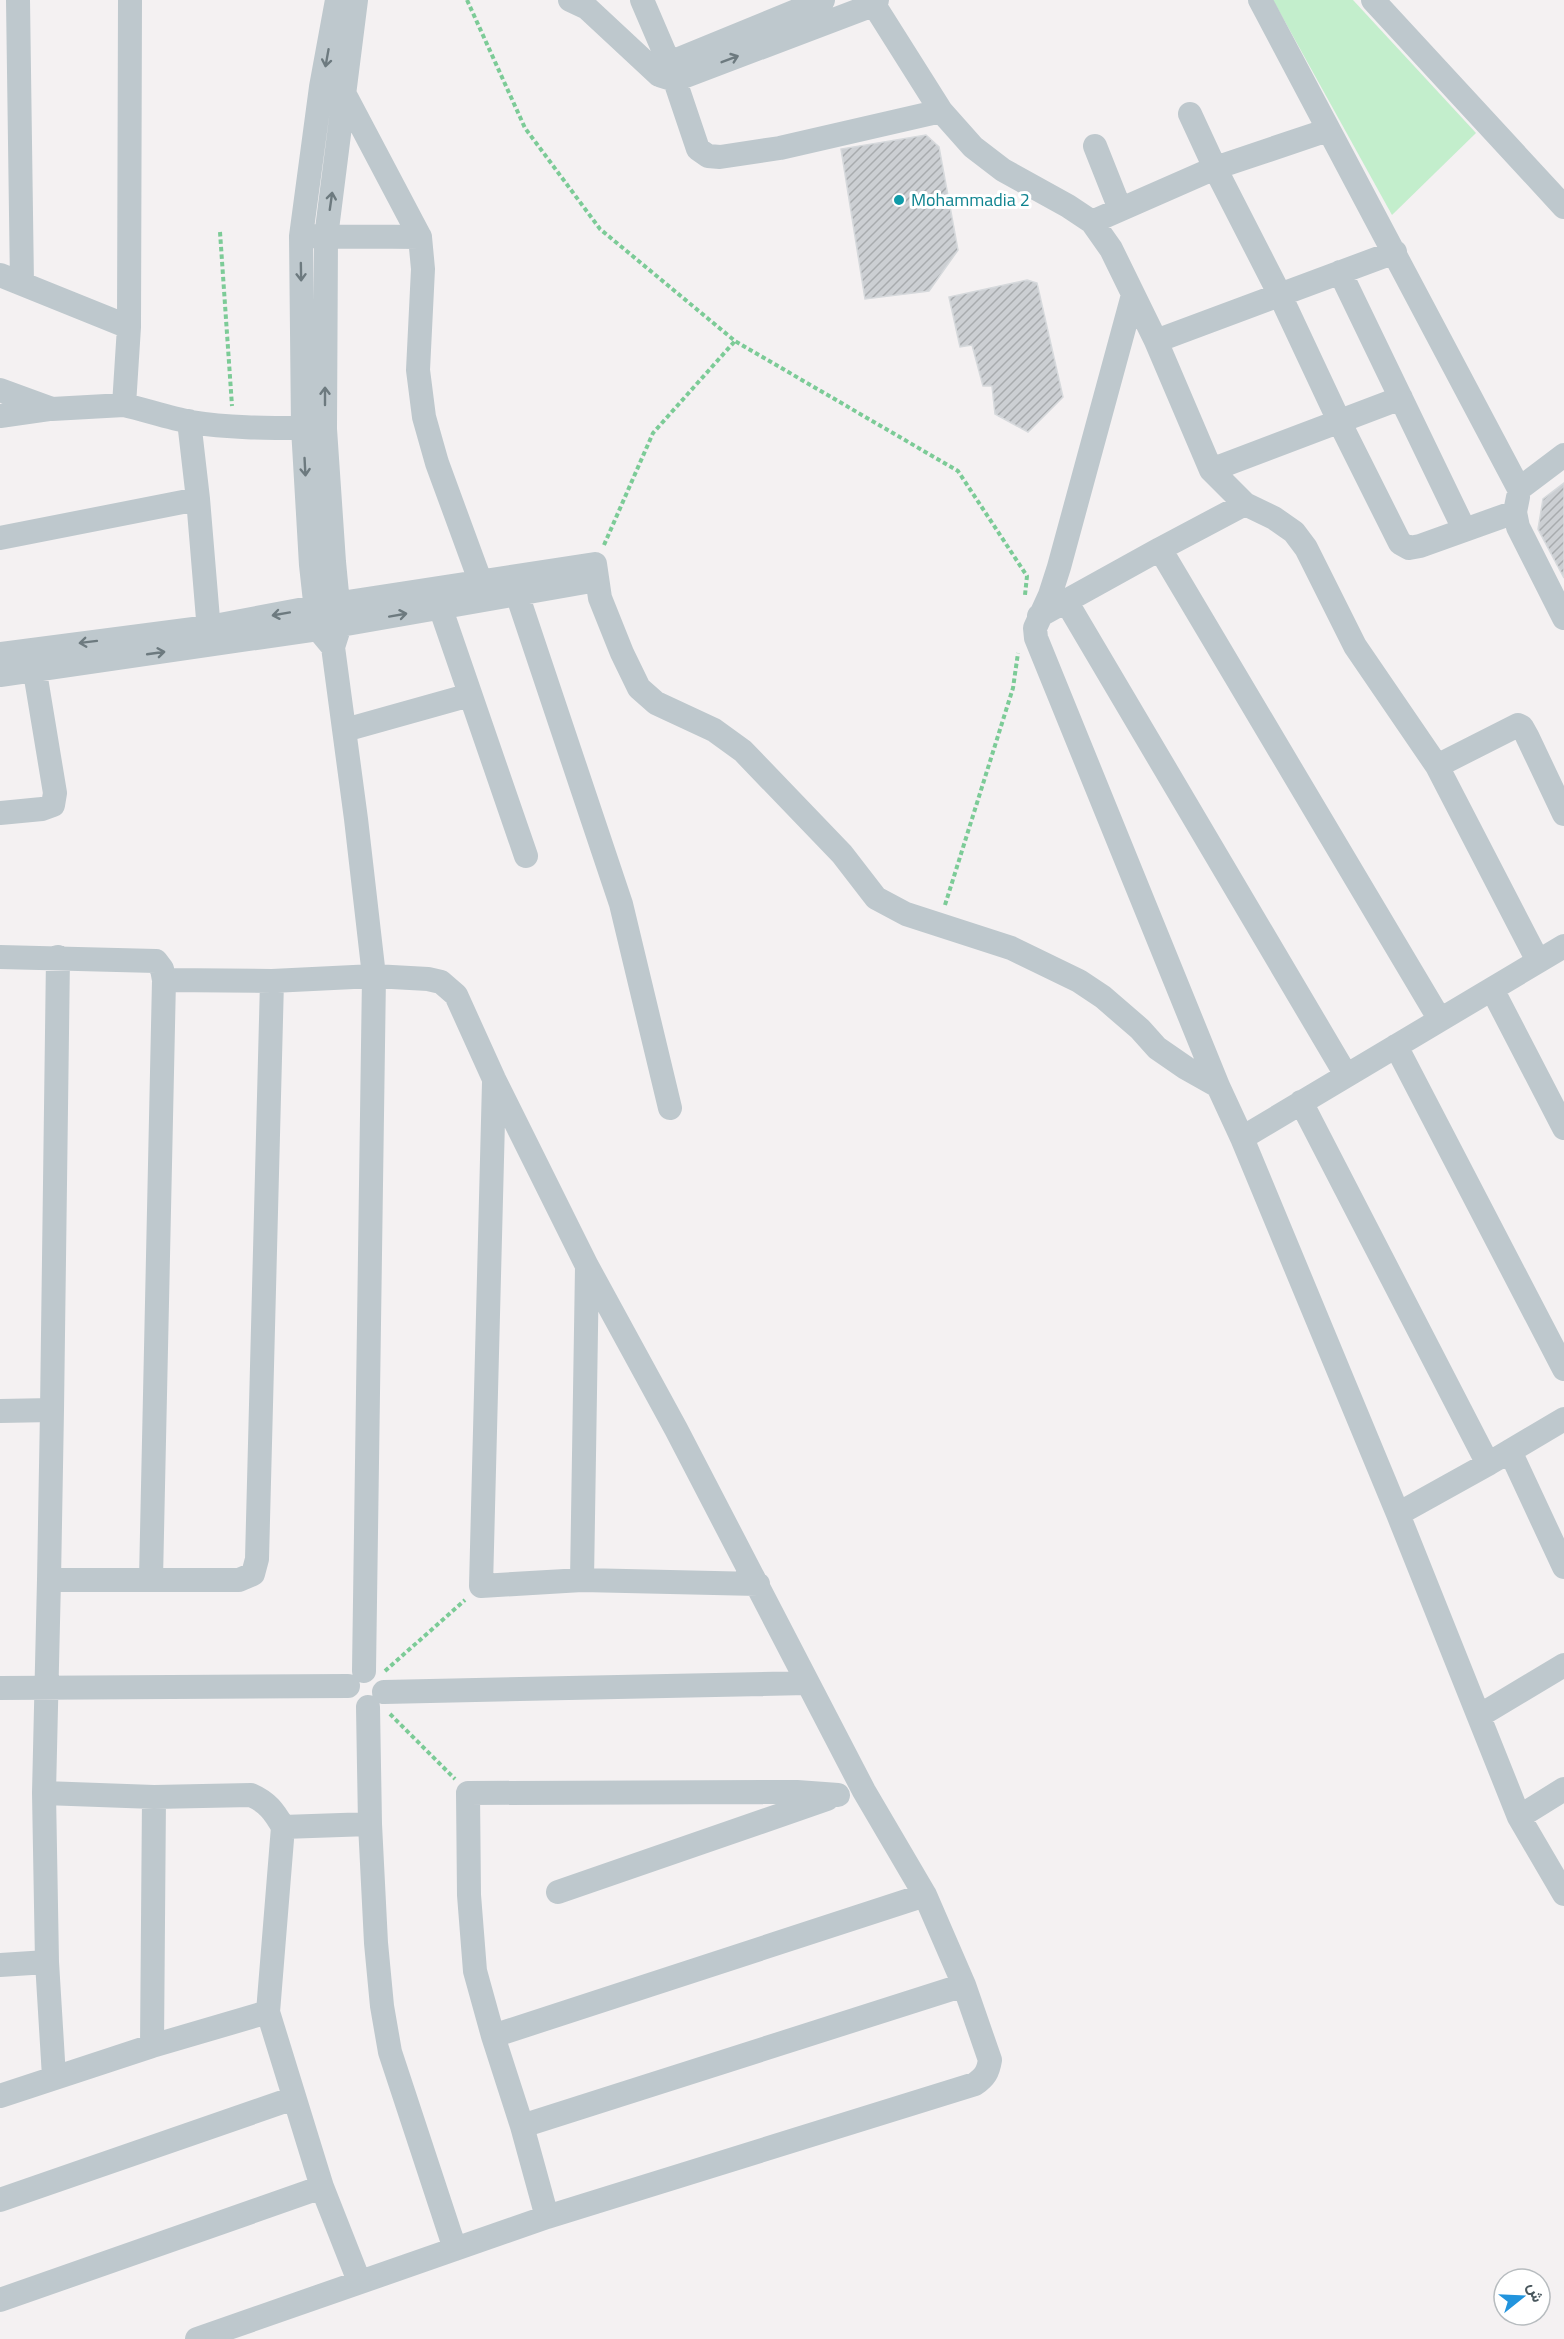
<svg xmlns="http://www.w3.org/2000/svg" width="1564" height="2339" font-family="'Titillium Web',Vazirmatn,sans-serif">
<style>
.green{fill:#c3eecc}
.building{fill:url(#building-hatch);stroke:#d6d9dc;stroke-width:1.5}
.lines{fill:none;stroke-linecap:round;stroke-linejoin:round}
.path{stroke:#7ccb97;stroke-width:4;stroke-dasharray:4.5 3;stroke-linecap:butt}
.minor{stroke:#bec8cd;stroke-width:24}
.oneway{stroke:#6d7a7f}
.culture-dot{fill:#0f9aa8;stroke:#fff;stroke-width:2}
.labels{text-anchor:middle;stroke-width:6;stroke-linejoin:round;paint-order:stroke}
.culture-label{font-size:18px;fill:#0d838f;stroke:#fff;text-anchor:start}
</style>
<defs>
<pattern id="building-hatch" width="6" height="6" patternUnits="userSpaceOnUse" patternTransform="scale(1.5)"><rect width="6" height="6" fill="#cccfd3"/><path d="M-1 1l2-2M0 6l6-6M5 7l2-2" fill="none" stroke="#a8abae"/></pattern>
</defs>
<rect width="100%" height="100%" fill="#f4f1f2"/>
<path class="green" d="M1273,0h80l123,133 -84,82z"/>
<path class="building" d="M926,135l13,12 19,103 -29,41 -64,8 -24,-150z
M1027,280l10,3 26,114 -35,35 -33,-18 -3,-28h-9l-11,-41 -12,2 -11,-50z
M1564,483v95l-26,-49 5,-30z"/>
<g class="lines">
<path class="path" d="M467,0l58,128 75,101 135,112 223,130 69,105 -2,19
M220,232l12,174
M604,545l49,-112 82,-92
M945,905l68,-217 5,-35
M385,1671l80,-71
M390,1714l65,65"/>
<path class="minor" d="M18,0l4,284
M570,0l17,8 72,67 16,5 198,-75 4,-5
M642,0l27,63 29,86 10,7 12,1 60,-9 161,-37
M871,0l70,111 32,36 30,23 65,36 24,16 19,27 45,92 55,129 34,34 29,14 20,14 12,16 49,98 82,120 101,195
M1260,0l259,489 45,-34
M1373,0l191,207
M659,75l10,-12 154,-63
M344,93l76,144 3,32 -5,101 6,47 13,46 44,120
M1190,114l25,54 65,127 60,128 60,120 9,5 11,-2 95,-34
M1095,146l25,63
M1092,222l123,-54 113,-38
M309,236l111,1
M1340,272l124,257
M0,275l129,52
M1133,295l-74,272 -9,28 -15,33 1,10 182,448 24,52 156,376 121,303 45,77
M1156,341l239,-89
M0,390l52,19 72,-4 5,-78 1,-327
M124,405c22,5 45,13 67,17 37,6 74,6 112,6
M0,416l49,-7
M189,421l9,78 12,144
M1211,470l190,-72
M1518,497l-3,15 3,15 46,91
M0,538l198,-39
M1160,549l85,-45
M513,582l108,322 49,204
M435,592l91,264
M1066,601l280,474
M1039,616l121,-67 280,471
M333,647l-15,-18 -7,-64 -8,-137 -2,-192 20,-149 16,-87
M0,654l209,-27 106,-20 280,-43 5,34 22,55 17,35 17,15 58,27 29,21 99,103 34,44 30,16 105,34 68,33 24,16 37,32 17,19 29,20 32,18
M0,675l318,-46 279,-49
M345,730l125,-35
M1437,766l81,-41 4,2 5,9 37,78
M0,813l42,-4 11,-4 2,-12 -23,-139
M0,957l156,4 6,8 2,11 108,1 -15,578 -4,15 -14,6h-190l-5,213
M272,981l102,-5 -10,695
M1492,989l72,139
M1396,1046l168,323
M494,1082l-13,504 101,-6 176,4
M1301,1102l187,362
M1242,1138l322,-192
M0,1411l52,-1 6,-453
M1510,1451l54,116
M1398,1514l90,-50 76,-45
M151,1579l13,-599
M49,1580l3,-170
M582,1580l5,-313
M0,1688l348,-2
M384,1692l423,-9
M368,1707l2,117 6,119 6,63 8,46 65,197
M1479,1716l85,-51
M1519,1817l45,-28
M558,1892l269,-93
M47,1962l7,115
M0,1965l47,-3 -3,-169 110,4 97,-2c16,7 23,16 32,32l87,-3
M268,2012l15,-185
M493,2036l432,-141
M152,2046l2,-249
M0,2096l152,-50 116,-34 54,175
M522,2126l442,-141
M0,2200l294,-102
M547,2217l-25,-91 -29,-90 -18,-65 -6,-76 -1,-102 329,-1 41,3
M0,2300l322,-113 37,94
M197,2339l350,-122 428,-133c10,-7 13,-12 15,-24l-26,-75 -39,-90 -61,-104 -188,-362 -89,-163 -93,-187 -38,-84 -15,-13 -13,-3 -54,-3 -18,-157 -23,-172 7,-22 -6,-63 -9,-133 1,-192 30,-237"/>
</g>
<defs><path id="oneway-shaft" d="M-6 0H5M1.5-3L5.5 0L1.5 3" fill="none" stroke-width="1.6" stroke-linecap="round" stroke-linejoin="round" transform="scale(1.5)"/></defs>
<g class="oneway">
<use href="#oneway-shaft" transform="translate(327 58) rotate(100)"/>
<use href="#oneway-shaft" transform="translate(730 59) rotate(-21)"/>
<use href="#oneway-shaft" transform="translate(331 201) rotate(-82)"/>
<use href="#oneway-shaft" transform="translate(301 272) rotate(89)"/>
<use href="#oneway-shaft" transform="translate(325 396) rotate(-90)"/>
<use href="#oneway-shaft" transform="translate(305 467) rotate(87)"/>
<use href="#oneway-shaft" transform="translate(281 614) rotate(170)"/>
<use href="#oneway-shaft" transform="translate(398 615) rotate(-10)"/>
<use href="#oneway-shaft" transform="translate(88 642) rotate(173)"/>
<use href="#oneway-shaft" transform="translate(156 653) rotate(-8)"/>
</g>
<circle class="culture-dot" cx="899" cy="200" r="6"/>
<g class="labels">
<g class="culture-label">
<text x="911" y="206">Mohammadia 2</text>
</g>
</g>
<g transform="translate(1522 2297) rotate(72)"><circle r="28" fill="#ffffff" stroke="#b7bcbf" stroke-width="1.5"/>
<path d="M0-4.5L10 22L0 15L-10 22Z" fill="#2294dd"/>
<text y="-9" font-size="16" font-weight="bold" text-anchor="middle" fill="#4a585e">ش</text>
</g>
</svg>
